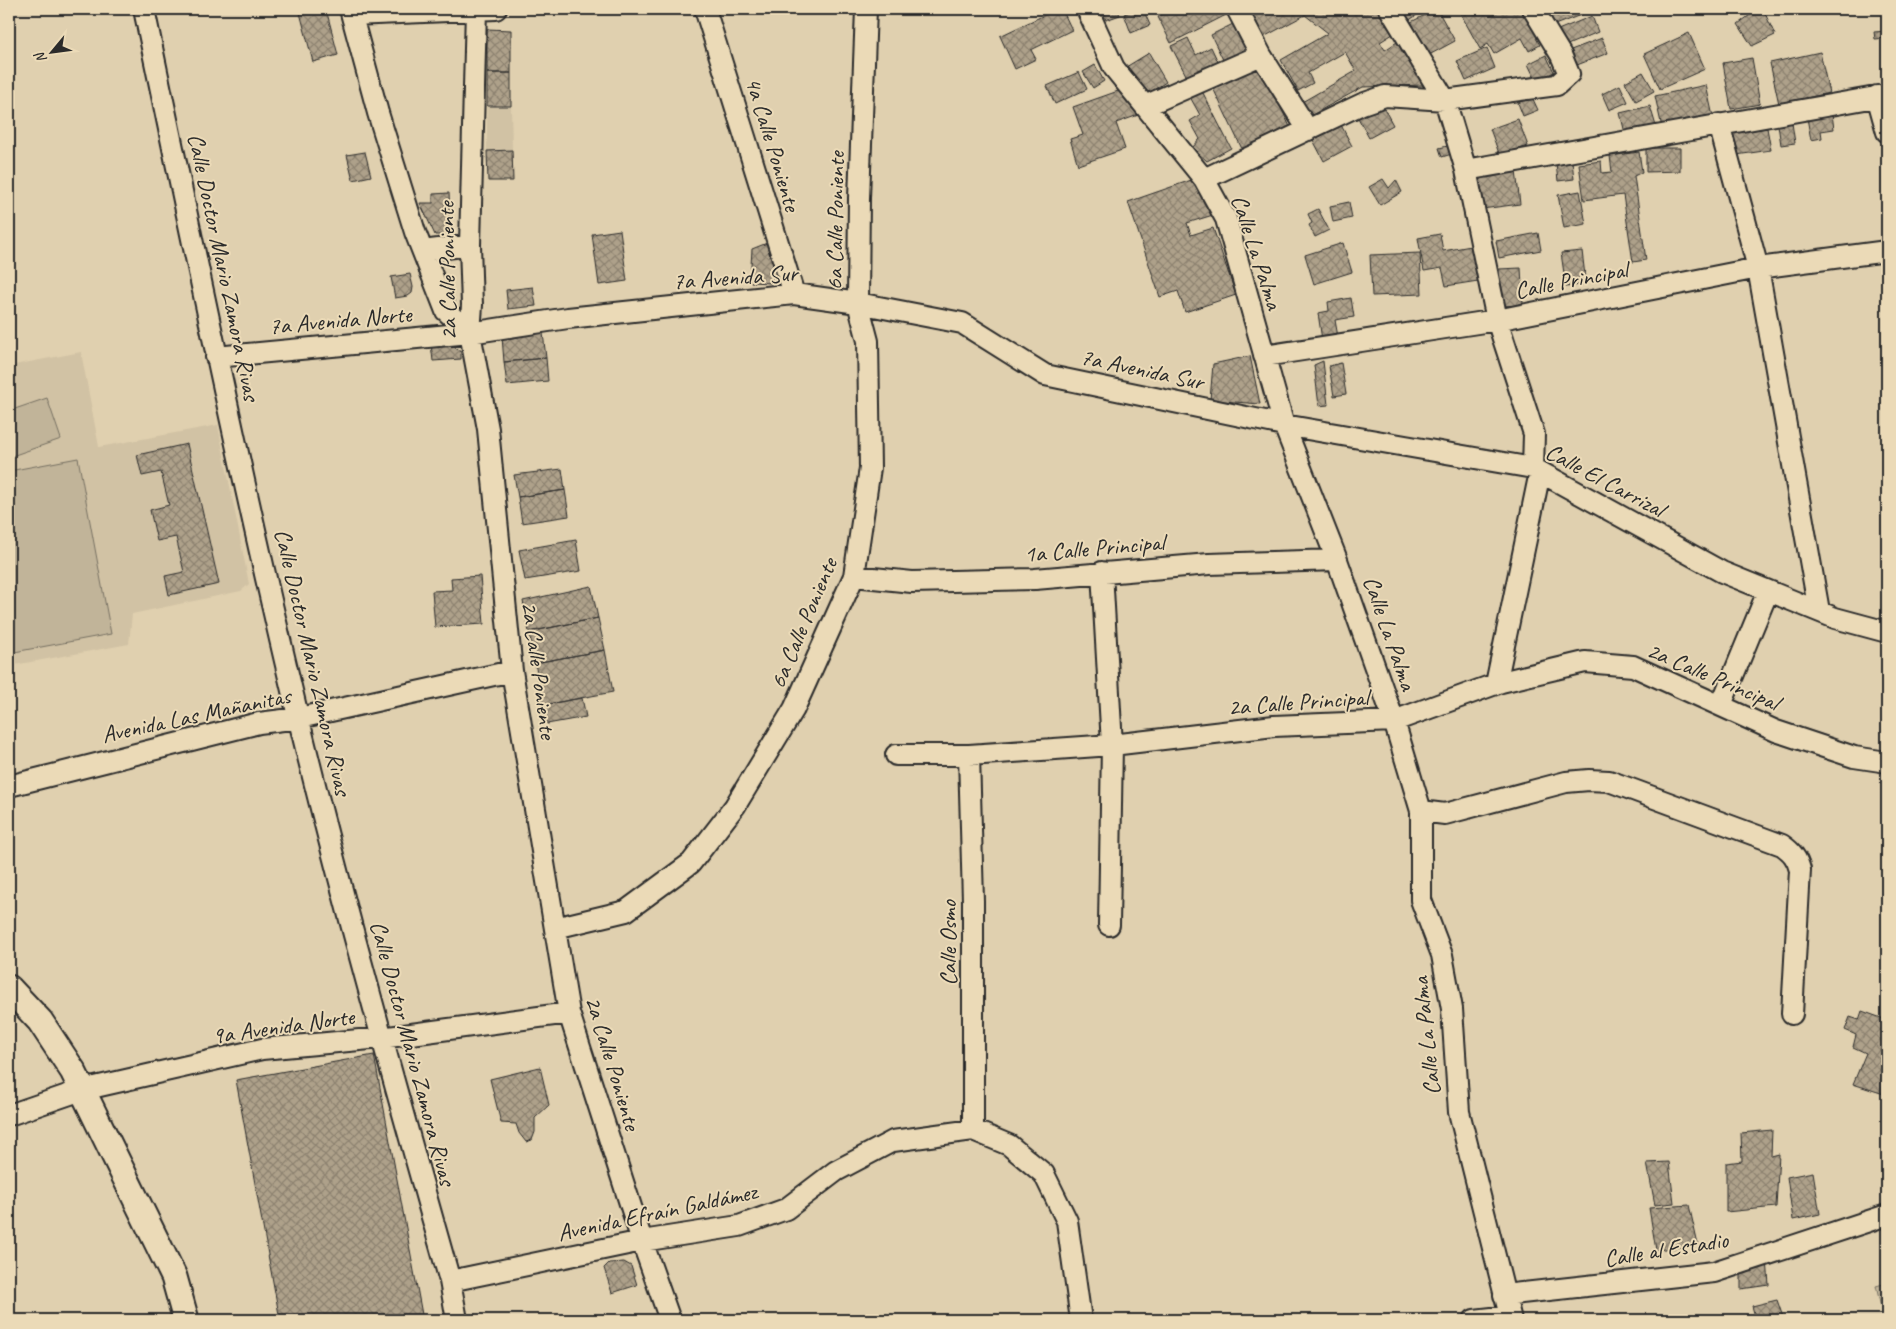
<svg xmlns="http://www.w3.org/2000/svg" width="1896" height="1329" font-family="Caveat,sans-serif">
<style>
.built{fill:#d1c2a4}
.green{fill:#c1b499;stroke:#767062}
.building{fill:url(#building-cross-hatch);stroke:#2b2b2b}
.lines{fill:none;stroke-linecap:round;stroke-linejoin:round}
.minor-casing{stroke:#2b2b2b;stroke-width:24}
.major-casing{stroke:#2b2b2b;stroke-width:29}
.minor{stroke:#ebdab7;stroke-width:20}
.major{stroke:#ebdab7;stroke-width:25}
.labels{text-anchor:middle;stroke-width:4;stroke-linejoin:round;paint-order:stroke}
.street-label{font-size:24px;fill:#2b2b2b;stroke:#ebdab7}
</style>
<defs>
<pattern id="building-cross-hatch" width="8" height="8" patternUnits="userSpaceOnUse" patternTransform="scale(1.25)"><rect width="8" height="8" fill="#aea18a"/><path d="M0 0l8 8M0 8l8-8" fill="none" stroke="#8e8371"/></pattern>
</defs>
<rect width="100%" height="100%" fill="#e0d0af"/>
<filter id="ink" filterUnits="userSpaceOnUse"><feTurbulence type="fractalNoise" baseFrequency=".02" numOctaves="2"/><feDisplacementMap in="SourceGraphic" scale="10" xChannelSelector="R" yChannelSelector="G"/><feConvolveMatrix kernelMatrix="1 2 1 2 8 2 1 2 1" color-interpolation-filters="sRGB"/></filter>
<g filter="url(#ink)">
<path class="built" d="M487,106h24l1,44 -25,1z
M81,352l18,95 119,-22 31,159 -8,7 -109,23 -3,30 -120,22v-300z"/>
<path class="green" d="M47,398l14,41 -52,18v-46z
M78,458l33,176 -102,19v-182z
M1887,1283v37h-3l-8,-34z"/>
<path class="building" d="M299,9h27l12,46 -25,7z
M1057,9h5l10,21 -41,20 5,9 -21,10 -15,-33z
M1101,9h16l3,6 -14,5z
M1138,9h5l7,16 -19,8 -7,-19z
M1175,9h48l3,6 -55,28 -13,-26z
M1243,9h134l16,25 -13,8 5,8 12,-8 27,43 -61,2 -53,29 -8,-14 54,-31 -11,-19 -37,21 5,10 -15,8 -17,-31 47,-27 -23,-18 -47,25z
M1400,9h26l-18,12z
M1437,9l18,32 -26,14 -18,-33z
M1458,9h71l14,25 -7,4 4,7 -11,6 -7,-13 -28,16 -6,-10 -8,5z
M1561,9h24l1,4 -34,13 -5,-12z
M1758,9h5l12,26 -23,11 -14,-22z
M1592,16l6,16 -33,14 -7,-16z
M1239,21l15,29 -29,14 -14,-29z
M487,29l24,1v43h-24z
M1887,31v7l-12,1 -1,-7z
M1689,33l16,36 -45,20 -16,-35z
M1188,38l8,17 15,-8 9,19 -31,15 -18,-35z
M1602,38l6,15 -31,12 -6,-15z
M1487,48l8,20 -29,13 -9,-20z
M1820,52l9,41 -50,11 -9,-41z
M1149,53l17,29 -22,14 -18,-29z
M1546,55l8,17 -18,9 -8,-17z
M1752,58l8,46 -29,5 -8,-46z
M1260,63l31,66 -48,22 -31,-65z
M1095,65l9,16 -11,7 -10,-16z
M1079,72l8,17 -32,15 -8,-18z
M1643,72l11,19 -18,10 -11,-19z
M487,73h24v33h-24z
M1620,85l8,17 -19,8 -7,-16z
M1706,85l8,36 -51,11 -8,-36z
M1121,90l23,23 -28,10 9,26 -47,16 -8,-26 13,-4 -10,-28z
M1202,91l29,57 -24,13 -15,-13 8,-9 -10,-18 10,-6 -10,-18z
M1532,97l6,13 -15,6 -5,-13z
M1380,101l13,24 -24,13 -13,-24z
M1650,106l6,20 -31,7 -5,-20z
M1832,114l2,15 -13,2 1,7 -11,2 -4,-22z
M1518,119l10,27 -28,10 -10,-27z
M1792,123l3,20 -14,2 -3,-20z
M1341,125l11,21 -28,15 -11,-21z
M1767,128l4,22 -35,5 -3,-22z
M1452,145l3,8 -13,4 -3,-9z
M1646,148h34v23l-34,1z
M512,150l1,31h-25l-1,-30z
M365,152l6,24 -18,4 -6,-25z
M1639,152l3,20 -8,4 12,84 -13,2 -10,-67 -39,5 -5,-36 22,-3 1,12 10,-1 -2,-16z
M1572,161l2,18 -16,2 -2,-18z
M1516,171l4,33 -38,5 -3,-34z
M1200,177l13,38 -26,8 4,12 22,-7 23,67 -51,17 -7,-21 -18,6 -32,-95z
M1383,179l6,9 7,-8 6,12 -22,13 -11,-18z
M1580,191l6,33 -22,4 -6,-33z
M449,193l2,42h-16l-15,-32h13v-9z
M1349,202l3,16 -19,4 -3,-16z
M1318,209l11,21 -14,7 -6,-12 3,-2 -4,-9z
M620,230l7,51 -28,4 -7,-51z
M1538,233l3,17 -42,8 -3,-17z
M1440,234l3,17 28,-5 7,35 -32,5 -4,-18 -18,3 -6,-33z
M767,243l9,24 1,9 -6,7 -21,-1 2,-33z
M1343,243l9,29 -38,12 -9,-29z
M1582,251l4,33 -20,3 -5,-34z
M1420,253l2,41 -50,2 -2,-41z
M1521,268l2,37 -22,1 -2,-37z
M410,274l3,13 -1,6 -4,3 -13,2 -4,-21z
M533,287l3,19 -28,3 -2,-19z
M1351,298l3,19 -19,3 3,17 -16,3 -4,-27 11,-2 -1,-9z
M543,333l3,25 -42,4 -2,-25z
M442,343l9,2 10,7v7l-28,2 -2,-17z
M1250,356l10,48 -50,-4 3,-36z
M546,358l2,23 -41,4 -3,-23z
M1323,361l5,44 -9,1 -5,-41z
M1341,363l5,31 -12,2 -5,-30z
M187,444l32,140 -50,11 -4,-19 19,-4 -8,-35 -19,4 -7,-31 19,-5 -8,-33 -19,4 -5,-21z
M562,469l3,21 -47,7 -4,-22z
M565,490l4,26 -47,7 -4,-26z
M576,540l5,31 -56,9 -6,-30z
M480,576l4,48 -49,3 -3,-36 20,-1 -1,-12z
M591,586l7,32 -69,14 -6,-31z
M598,618l7,32 -70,13 -6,-31z
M605,650l8,42 -70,13 -8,-42z
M582,698l4,19 -39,7 -4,-19z
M1862,1011l25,9v13l-1,4 1,1v57l-34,-11 13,-31 -13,-6 3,-12 -11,-5 5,-13 9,3z
M374,1055l49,265h-143l-44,-240z
M540,1067l9,38 -14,13v14l-3,8 -6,2 -7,-9 -3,-9 -15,-1 -11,-44z
M1772,1130l-1,26 8,-2 -3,53 -50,5v-49l16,-2 -1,-28z
M1669,1162l5,41 -19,2 -8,-42z
M1813,1172l7,42 -27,6 -6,-43z
M1689,1205l9,40 -42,5 -7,-42z
M1767,1259l2,26 -28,4v-23z
M624,1262l7,4 6,19 -25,8 -8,-25 5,-5z
M1777,1300l7,20h-28l-4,-14z"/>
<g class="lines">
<defs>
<path id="minor" d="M144,9c49,236 98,472 154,707 46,190 99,377 152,565l7,39
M350,9l28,104 37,119 31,79 24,22
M476,9l-6,236 2,60 -2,28 18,96 24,242 57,342 73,228 28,79
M705,9l89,285
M1087,9l27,59 90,111 22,40 58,206 53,135 57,161 27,90v89l21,55 10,54 7,103 52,208
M1237,9l24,46 47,75
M1390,9l55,91 21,70 31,150 37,114 -1,34
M352,15l144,-6
M1877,96l10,36
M1145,106l116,-51
M1719,124l39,144 61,343
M1466,170l421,-75
M1204,179l158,-75 23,-8 60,4 112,-15 12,-11 -8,-19 -28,-46
M423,251l47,-6
M1264,356l233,-36 261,-52 129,-17
M216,357l254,-24 98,-15 226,-24 64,9 104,20 83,52 239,50 249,43 189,104 113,46 52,14
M1102,572l10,173 -3,180
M854,576l58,6 123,-3 174,-15 128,-4
M1496,684l44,-212
M1721,705l47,-114
M896,755h73l143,-10 162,-19 120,-5 107,-39 84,-20 48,4 143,65 78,26 33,5
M969,755l4,146v229
M9,786l250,-63 40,-5 213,-47
M1421,811l24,3 121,-32 23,-2 20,1 173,64c10,7 15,13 18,25l-8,144
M555,928l71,-17 65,-48 44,-57 59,-97 60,-133 16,-108 -2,-127 -10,-38 1,-105 7,-189
M9,1115l73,-25 180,-41 119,-11 188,-25
M450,1281l192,-40 97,-15 47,-17 50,-38 57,-30 80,-11 36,15 35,29 23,47 14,99
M1504,1295l210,-23 173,-57
M1474,1320l36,-4"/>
<path id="major" d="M9,988l31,33 33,50 101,206 12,43"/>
</defs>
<use href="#minor" class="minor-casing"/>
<use href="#major" class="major-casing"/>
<use href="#minor" class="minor"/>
<use href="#major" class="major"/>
</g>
</g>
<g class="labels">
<g class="street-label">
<text transform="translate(773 144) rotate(73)" y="8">4a Calle Poniente</text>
<text transform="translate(835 221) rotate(-89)" y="8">6a Calle Poniente</text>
<text transform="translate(1257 252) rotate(72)" y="8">Calle La Palma</text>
<text transform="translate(224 267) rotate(78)" y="8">Calle Doctor Mario Zamora Rivas</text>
<text transform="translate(447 271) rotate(-91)" y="8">2a Calle Poniente</text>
<text transform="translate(735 277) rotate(-4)" y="8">7a Avenida Sur</text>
<text transform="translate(1571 280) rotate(-11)" y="8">Calle Principal</text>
<text transform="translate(340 320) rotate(-5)" y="8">7a Avenida Norte</text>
<text transform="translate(1142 369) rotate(12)" y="8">7a Avenida Sur</text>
<text transform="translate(1605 480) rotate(28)" y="8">Calle El Carrizal</text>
<text transform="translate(1094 548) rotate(-5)" y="8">1a Calle Principal</text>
<text transform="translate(803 623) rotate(-67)" y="8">6a Calle Poniente</text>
<text transform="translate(1390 633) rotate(71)" y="8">Calle La Palma</text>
<text transform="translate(313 662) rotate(77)" y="8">Calle Doctor Mario Zamora Rivas</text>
<text transform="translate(539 670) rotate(82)" y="8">2a Calle Poniente</text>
<text transform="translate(1713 676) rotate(23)" y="8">2a Calle Principal</text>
<text transform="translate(1298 702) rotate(-4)" y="8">2a Calle Principal</text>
<text transform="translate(196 715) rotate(-12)" y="8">Avenida Las Mañanitas</text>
<text transform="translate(948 943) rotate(-90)" y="8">Calle Osmo</text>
<text transform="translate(283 1026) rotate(-8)" y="8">9a Avenida Norte</text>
<text transform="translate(1426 1036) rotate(-96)" y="8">Calle La Palma</text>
<text transform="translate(413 1053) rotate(75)" y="8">Calle Doctor Mario Zamora Rivas</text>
<text transform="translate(613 1063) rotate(73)" y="8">2a Calle Poniente</text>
<text transform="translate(657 1212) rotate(-12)" y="8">Avenida Efraín Galdámez</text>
<text transform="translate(1666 1249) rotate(-9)" y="8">Calle al Estadio</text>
</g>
</g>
<rect width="1896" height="1329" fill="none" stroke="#ebdab7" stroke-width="30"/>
<rect x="15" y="15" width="1866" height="1299" fill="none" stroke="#2b2b2b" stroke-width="2" filter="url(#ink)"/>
<g transform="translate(52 52) rotate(241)" stroke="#ebdab7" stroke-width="4" paint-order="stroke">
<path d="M0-4L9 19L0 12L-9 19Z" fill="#2b2b2b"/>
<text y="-8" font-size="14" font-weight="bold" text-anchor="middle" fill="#2b2b2b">N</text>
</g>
</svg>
